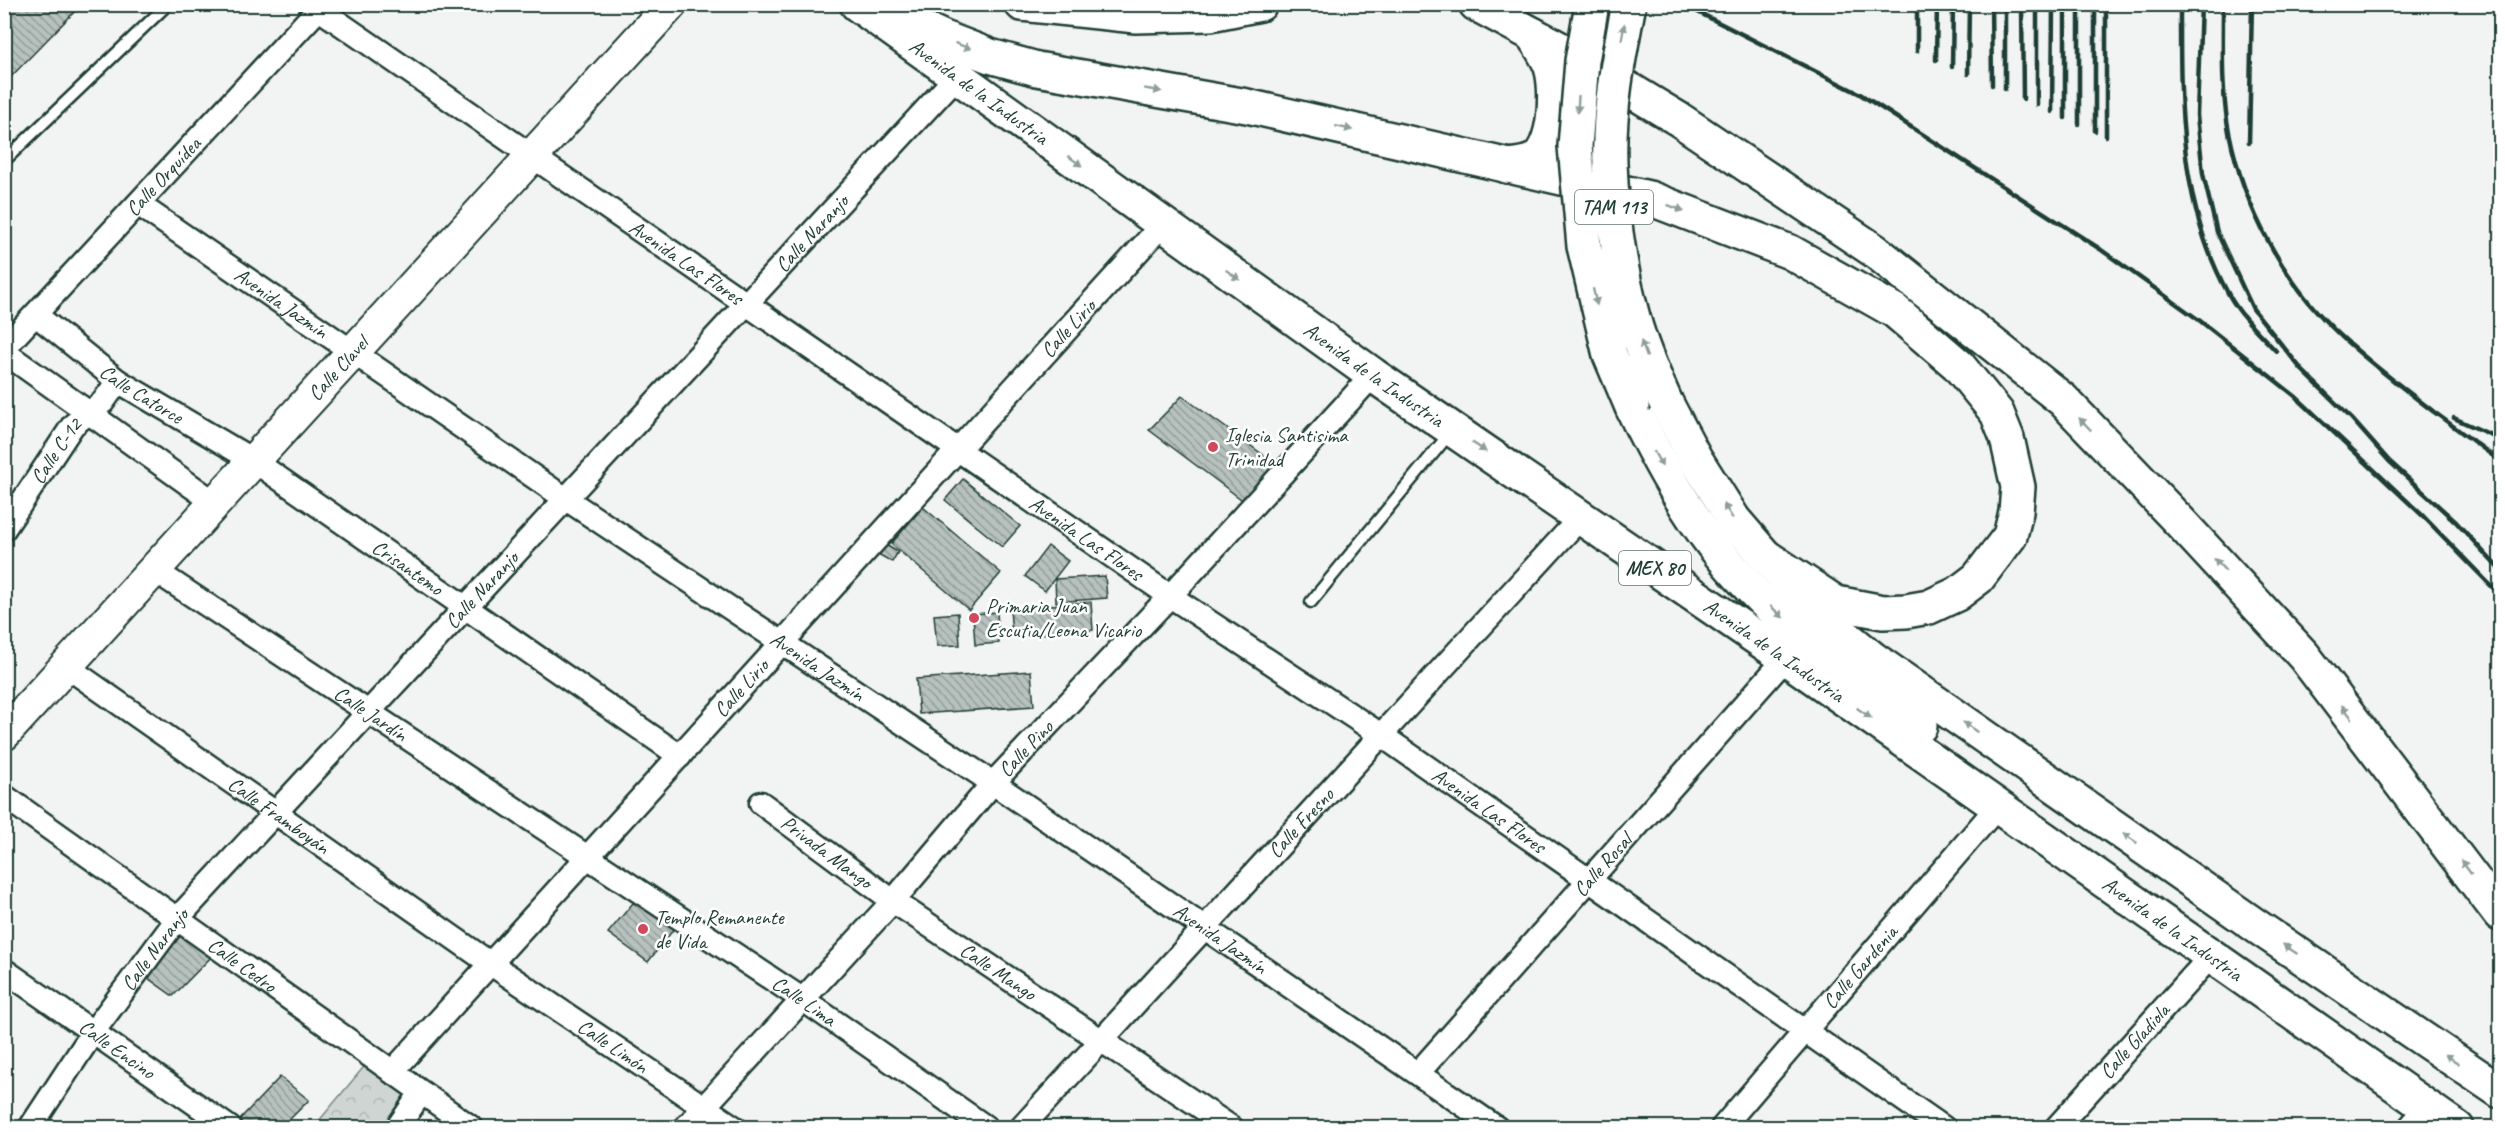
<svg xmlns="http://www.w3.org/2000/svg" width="2505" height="1132" font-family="Caveat,sans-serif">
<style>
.forest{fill:url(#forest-crowns);stroke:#768984;stroke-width:1.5}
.building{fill:url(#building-back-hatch);stroke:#1f3d34;stroke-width:1.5}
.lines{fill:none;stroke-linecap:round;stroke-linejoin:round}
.lane-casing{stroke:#1f3d34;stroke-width:15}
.street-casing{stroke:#1f3d34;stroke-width:27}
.secondary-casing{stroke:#1f3d34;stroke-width:36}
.highway-casing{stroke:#1f3d34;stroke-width:38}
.lane{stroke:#fff;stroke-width:10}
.street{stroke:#fff;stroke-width:22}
.secondary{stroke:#fff;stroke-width:32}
.highway{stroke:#fff;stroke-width:33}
.rail{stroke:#1f3d34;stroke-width:4.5}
.highway-bridge-casing{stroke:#1f3d34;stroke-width:38;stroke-linecap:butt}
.highway-bridge{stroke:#fff;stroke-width:33}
.oneway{fill:#8f9e9a}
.poi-dot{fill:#d1495b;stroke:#fff;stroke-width:2}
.labels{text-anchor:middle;stroke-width:5;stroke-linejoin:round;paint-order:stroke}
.shield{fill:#fff;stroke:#627771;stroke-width:1.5}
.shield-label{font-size:20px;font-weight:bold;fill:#1f3d34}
.street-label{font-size:21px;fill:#1f3d34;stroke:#fff}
.poi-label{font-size:21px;fill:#1f3d34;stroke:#fff;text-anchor:start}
</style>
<defs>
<pattern id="forest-crowns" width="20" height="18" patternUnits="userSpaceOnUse" patternTransform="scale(1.5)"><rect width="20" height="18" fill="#ced5d3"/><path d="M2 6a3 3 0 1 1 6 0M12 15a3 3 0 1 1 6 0" fill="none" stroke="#b0b8b6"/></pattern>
<pattern id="building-back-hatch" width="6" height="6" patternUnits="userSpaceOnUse" patternTransform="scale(1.5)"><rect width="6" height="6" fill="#b7c1bd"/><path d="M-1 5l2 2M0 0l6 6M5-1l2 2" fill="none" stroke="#949e9a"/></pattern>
</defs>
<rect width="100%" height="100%" fill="#f2f3f3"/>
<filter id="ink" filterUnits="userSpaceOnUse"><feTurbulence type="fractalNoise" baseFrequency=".0167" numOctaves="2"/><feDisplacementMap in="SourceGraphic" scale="12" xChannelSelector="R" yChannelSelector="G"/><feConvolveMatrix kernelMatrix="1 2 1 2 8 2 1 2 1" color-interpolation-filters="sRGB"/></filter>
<g filter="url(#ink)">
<path class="forest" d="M367,1063l41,34 -23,30 -72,1z"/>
<path class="building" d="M4,4h78l-78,80z
M1182,396l95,69 -32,37 -96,-72z
M963,479l57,47 -18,21 -57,-47z
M923,507l78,66 -32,37 -78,-66z
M884,544l14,8 -6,10 -14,-8z
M1048,546l20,15 -23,30 -20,-15z
M1105,576l2,22 -51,4 -1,-23z
M1091,602l2,28 -81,6 -2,-28z
M997,612l2,31 -24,2 -2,-31z
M958,613l2,32 -23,1 -3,-31z
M1031,671l3,35 -115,8 -3,-35z
M638,897l39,28 -29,37 -40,-29z
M184,926l32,26 -43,44 -28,-20z
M280,1077l29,23 -28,28h-34l-9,-7z"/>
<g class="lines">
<defs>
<path id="lane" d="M4,161l164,-157
M1311,602l139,-169"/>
<g id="street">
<path id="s1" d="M319,9l851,587 211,139 563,393"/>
<path id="s2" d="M138,204l428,295 427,284 504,345"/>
<path id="s3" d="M36,315l82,66 136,80 426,295"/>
<path id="s4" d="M4,348l319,-344"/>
<path d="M4,352l211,151"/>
<path id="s5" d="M4,529l69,-104 30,-23 15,-21"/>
<path id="s6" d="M154,570l648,429 185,129"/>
<path id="s7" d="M66,666l425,298 244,164"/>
<path id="s8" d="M4,796l468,332"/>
<path id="s9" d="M761,803l132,98 339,227"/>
<path id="s10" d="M4,970l226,158"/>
<path id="s11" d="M392,1072l770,-847"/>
<path id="s12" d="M1418,1073l368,-415"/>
<path id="s13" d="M30,1128l63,-96 84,-113 781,-844"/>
<path d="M397,1128l24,-35"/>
<path id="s14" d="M685,1128l208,-227 100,-118 177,-187 203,-221"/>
<path id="s15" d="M1021,1128l560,-611"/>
<path id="s16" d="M1722,1128l275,-321"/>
<path id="s17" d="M2056,1128l155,-172"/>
<path d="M2409,1128l18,-21"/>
</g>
<g id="secondary">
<path id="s18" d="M4,734l667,-730"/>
</g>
<g id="highway">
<path id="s19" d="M857,4l516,371 413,283 671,470"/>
<path d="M1022,4l114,12 74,-2 50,-10"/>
<path d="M1476,4l103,55 101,61 195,131 188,149 119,124 122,132 196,258"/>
<path d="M909,22l37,17 44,17 47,13 210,37 402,92 141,54 105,59 63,54 39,48 10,25 11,49 -2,25 -6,24 -32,42 -21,16 -28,13 -23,4 -23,1 -47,-9 -71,-47"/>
<path d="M1507,166c8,-1 20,-2 27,-6 22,-12 24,-71 17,-93 -4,-12 -12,-22 -19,-33"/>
<path d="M1666,403l29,55 39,62 31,36 69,71 38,31 387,270 241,163"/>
<path d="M1632,407c23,48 48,95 81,138 56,73 134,126 207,181"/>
</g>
</defs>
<use href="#lane" class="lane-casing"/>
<use href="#street" class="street-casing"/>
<use href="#secondary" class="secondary-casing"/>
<use href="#highway" class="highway-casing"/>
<use href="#lane" class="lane"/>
<use href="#street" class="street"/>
<use href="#secondary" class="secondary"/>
<use href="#highway" class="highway"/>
<path class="rail" d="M1682,4l178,90 240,155 99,71 96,76 128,120 77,79
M1917,4v47
M1991,4l1,81
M2022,4l1,95
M2095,4v127
M2180,4c0,100 -1,202 49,291 12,22 30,38 47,56
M2201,4l-4,111 6,59 14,58 36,77 49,61 50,49 37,42 67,61 44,48
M2223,4c0,43 -2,86 6,128 15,76 55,152 113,205 29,27 61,51 92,75 22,16 44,33 66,49
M1936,60l1,-56
M1952,67l1,-63
M1968,74l1,-70
M2005,89v-85
M2037,105v-101
M2052,112l1,-108
M2065,118v-114
M2079,124v-120
M2106,136v-132
M2249,143l3,-139
M2454,418l46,21"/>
<defs>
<path id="highway-bridge" d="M1592,4l-10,57 -7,85 9,100 26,109 22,52
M1629,4c-10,52 -21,106 -19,159 2,57 13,132 33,185 7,19 15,37 23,55"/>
</defs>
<use href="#highway-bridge" class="highway-bridge-casing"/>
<use href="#highway-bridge" class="highway-bridge"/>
</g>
<defs><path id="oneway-solid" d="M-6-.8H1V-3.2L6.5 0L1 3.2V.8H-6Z" transform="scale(1.5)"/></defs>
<g class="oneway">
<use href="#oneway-solid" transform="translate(1623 32) rotate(-80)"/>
<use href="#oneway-solid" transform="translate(963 46) rotate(20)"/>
<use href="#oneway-solid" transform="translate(1153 90) rotate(10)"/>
<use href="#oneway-solid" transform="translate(1578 104) rotate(94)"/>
<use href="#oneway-solid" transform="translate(1344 128) rotate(13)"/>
<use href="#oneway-solid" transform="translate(1075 161) rotate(36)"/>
<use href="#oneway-solid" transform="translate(1676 208) rotate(20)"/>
<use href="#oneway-solid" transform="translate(1233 275) rotate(35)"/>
<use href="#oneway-solid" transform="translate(1595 297) rotate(77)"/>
<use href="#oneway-solid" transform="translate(1644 349) rotate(-110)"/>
<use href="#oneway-solid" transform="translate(2085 424) rotate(-134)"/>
<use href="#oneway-solid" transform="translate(1479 447) rotate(34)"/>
<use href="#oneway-solid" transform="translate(1658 459) rotate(61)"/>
<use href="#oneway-solid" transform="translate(1728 511) rotate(-122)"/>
<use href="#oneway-solid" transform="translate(2220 565) rotate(-133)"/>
<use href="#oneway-solid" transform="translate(1777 612) rotate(42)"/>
<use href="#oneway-solid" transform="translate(2347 712) rotate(-128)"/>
<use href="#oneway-solid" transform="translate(1864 713) rotate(35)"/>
<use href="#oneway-solid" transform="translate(1970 727) rotate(-145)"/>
<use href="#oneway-solid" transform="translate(2130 838) rotate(-145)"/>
<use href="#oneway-solid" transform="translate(2466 867) rotate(-127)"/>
<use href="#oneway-solid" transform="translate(2290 949) rotate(-146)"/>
<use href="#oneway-solid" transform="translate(2452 1059) rotate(-146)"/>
</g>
</g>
<g class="poi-dot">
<circle cx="1213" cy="447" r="6"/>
<circle cx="974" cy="618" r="6"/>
<circle cx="643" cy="929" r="6"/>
</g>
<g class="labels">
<g class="shield">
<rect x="1575" y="190" width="78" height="34" rx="4.5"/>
<rect x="1619" y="551" width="72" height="34" rx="4.5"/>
</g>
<g class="shield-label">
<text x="1614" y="214">TAM 113</text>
<text x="1655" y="575">MEX 80</text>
</g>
<g class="street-label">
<text dy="7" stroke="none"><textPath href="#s19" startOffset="150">Avenida de la Industria</textPath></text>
<text dy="7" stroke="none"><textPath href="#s4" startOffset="234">Calle Orquídea</textPath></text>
<text dy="7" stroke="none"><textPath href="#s13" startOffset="1190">Calle Naranjo</textPath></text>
<text dy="7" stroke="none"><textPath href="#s1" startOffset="446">Avenida Las Flores</textPath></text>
<text dy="7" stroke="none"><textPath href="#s2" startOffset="174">Avenida Jazmín</textPath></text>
<text dy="7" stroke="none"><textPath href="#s11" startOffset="1005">Calle Lirio</textPath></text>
<text dy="7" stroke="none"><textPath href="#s18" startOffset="495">Calle Clavel</textPath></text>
<text dy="7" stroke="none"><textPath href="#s19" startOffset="636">Avenida de la Industria</textPath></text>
<text dy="7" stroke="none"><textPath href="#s3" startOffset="132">Calle Catorce</textPath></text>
<text dy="7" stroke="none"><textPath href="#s5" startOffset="94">Calle C-12</textPath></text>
<text dy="7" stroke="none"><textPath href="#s1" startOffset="932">Avenida Las Flores</textPath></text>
<text dy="7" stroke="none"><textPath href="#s3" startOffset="450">Crisantemo</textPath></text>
<text dy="7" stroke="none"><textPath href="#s13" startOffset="704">Calle Naranjo</textPath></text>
<text dy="7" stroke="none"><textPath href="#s19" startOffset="1122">Avenida de la Industria</textPath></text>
<text dy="7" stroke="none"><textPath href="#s2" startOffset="822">Avenida Jazmín</textPath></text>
<text dy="7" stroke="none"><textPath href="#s11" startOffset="519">Calle Lirio</textPath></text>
<text dy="7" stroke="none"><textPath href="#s6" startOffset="260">Calle Jardín</textPath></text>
<text dy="7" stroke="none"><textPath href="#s14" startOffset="510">Calle Pino</textPath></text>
<text dy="7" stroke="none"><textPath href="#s1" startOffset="1418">Avenida Las Flores</textPath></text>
<text dy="7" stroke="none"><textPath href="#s7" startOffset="260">Calle Framboyán</textPath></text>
<text dy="7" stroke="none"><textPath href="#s15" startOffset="414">Calle Fresno</textPath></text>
<text dy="7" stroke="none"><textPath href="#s9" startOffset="82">Privada Mango</textPath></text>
<text dy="7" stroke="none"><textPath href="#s12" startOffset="278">Calle Rosal</textPath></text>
<text dy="7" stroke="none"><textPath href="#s19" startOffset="1608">Avenida de la Industria</textPath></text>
<text dy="7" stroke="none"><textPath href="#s2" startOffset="1308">Avenida Jazmín</textPath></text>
<text dy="7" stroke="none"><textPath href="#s13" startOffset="218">Calle Naranjo</textPath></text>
<text dy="7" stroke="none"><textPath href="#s8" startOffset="292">Calle Cedro</textPath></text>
<text dy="7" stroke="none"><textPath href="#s16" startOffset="212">Calle Gardenia</textPath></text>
<text dy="7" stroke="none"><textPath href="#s9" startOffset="291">Calle Mango</textPath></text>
<text dy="7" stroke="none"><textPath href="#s6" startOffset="780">Calle Lima</textPath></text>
<text dy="7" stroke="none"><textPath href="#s17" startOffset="117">Calle Gladiola</textPath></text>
<text dy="7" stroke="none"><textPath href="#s7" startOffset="666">Calle Limón</textPath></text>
<text dy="7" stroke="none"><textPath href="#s10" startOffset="138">Calle Encino</textPath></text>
</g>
<g class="poi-label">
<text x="1225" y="442">Iglesia Santisima<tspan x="1225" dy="24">Trinidad</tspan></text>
<text x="986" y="613">Primaria Juan<tspan x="986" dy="24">Escutia/Leona Vicario</tspan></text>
<text x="655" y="924">Templo Remanente<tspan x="655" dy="24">de Vida</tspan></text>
</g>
</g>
<rect width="2505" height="1132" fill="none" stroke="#fff" stroke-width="24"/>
<rect x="12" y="12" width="2481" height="1108" fill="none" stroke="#1f3d34" stroke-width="2" filter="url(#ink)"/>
</svg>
